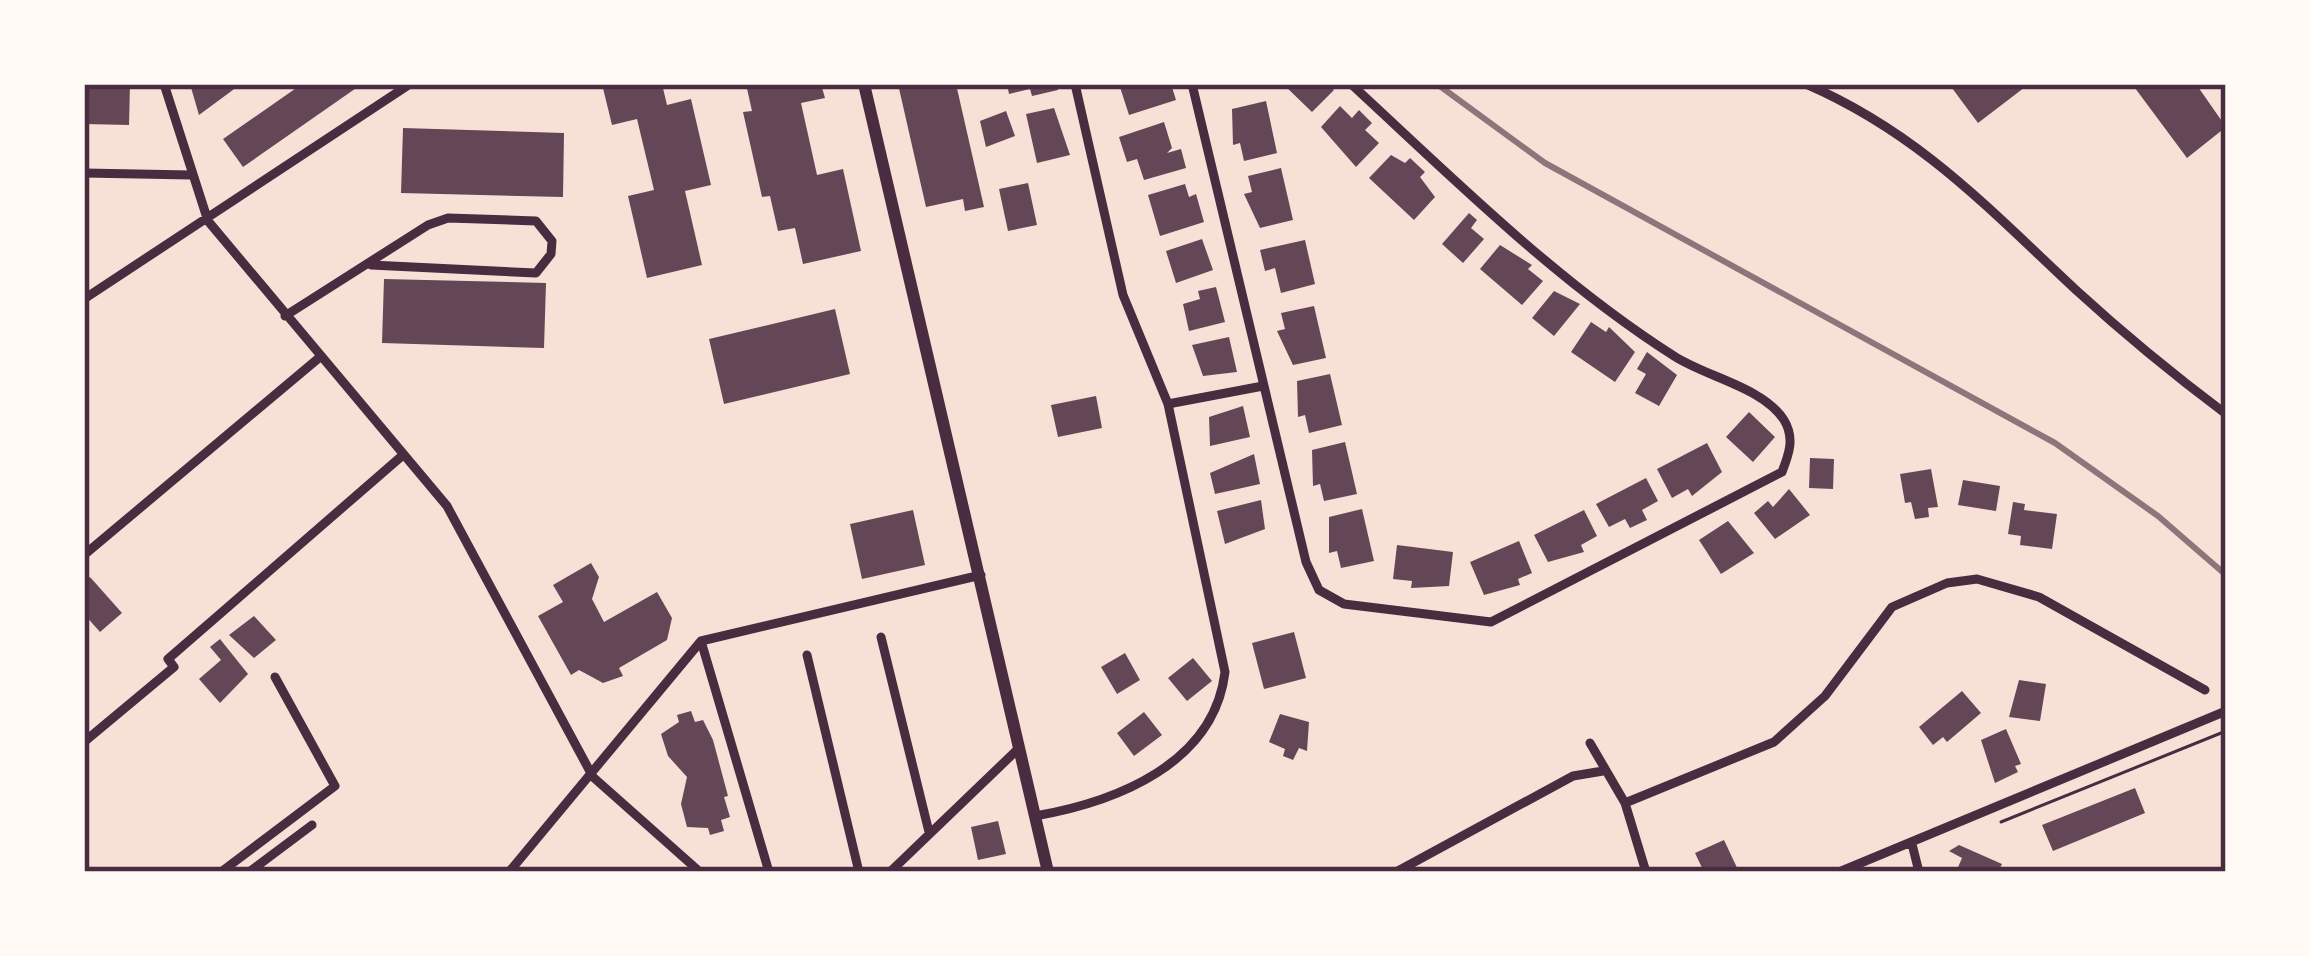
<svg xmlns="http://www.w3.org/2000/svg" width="2310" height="956" font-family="Bitter,serif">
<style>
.building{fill:#644757}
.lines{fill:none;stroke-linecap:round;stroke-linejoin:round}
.path{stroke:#4a2c40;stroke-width:3}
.minor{stroke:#4a2c40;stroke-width:9}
.secondary{stroke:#4a2c40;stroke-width:12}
.rail{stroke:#8f747c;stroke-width:6}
.neatline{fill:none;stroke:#4a2c40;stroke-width:4.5}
</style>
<rect width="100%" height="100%" fill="#f7e1d7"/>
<path class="building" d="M84,84h46l-1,41 -45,-1z
M190,84h51l-42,31z
M302,84h60l-119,83 -20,-28z
M602,84h60l5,21 24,-6 20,86 -26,6 17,74 -55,13 -19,-82 26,-6 -17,-71 -25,6z
M746,84h75l4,14 -24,5 16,72 26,-6 18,82 -58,13 -8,-36 -17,3 -8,-35 -8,1 -19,-85 9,-1z
M898,84h58l28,123 -19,4 -2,-12 -37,8z
M1007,84h50l1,6 -26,6 -2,-7 -21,5z
M1119,84h52l5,16 -47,15z
M1283,84h45l6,6 -22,22z
M1949,84h80l-51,39z
M2132,84h64l30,43 -39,31z
M1266,101l11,52 -33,8 -4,-18 -7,2 -1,-36z
M1340,106l12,12 7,-8 13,13 -7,7 14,13 -23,24 -35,-40z
M1054,108l16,47 -33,8 -11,-49z
M1006,111l9,25 -29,11 -6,-26z
M1164,122l8,26 -5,5 14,-4 5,19 -42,12 -7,-21 -10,3 -8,-25z
M403,128l161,5 -1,64 -162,-4z
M1391,155l14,8 5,-5 15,14 -5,5 15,20 -21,23 -45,-42z
M1281,168l12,52 -33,8 -16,-34 8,-2 -4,-16z
M1028,183l9,42 -29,6 -9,-42z
M1185,184l4,13 7,-3 8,28 -44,14 -12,-41z
M1469,213l8,7 -6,8 13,11 -21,24 -21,-19z
M1202,239l11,31 -37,13 -10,-32z
M1305,240l10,44 -34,9 -6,-25 -10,3 -5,-21z
M1500,245l32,20 -4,4 15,12 -21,24 -42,-36z
M384,279l162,4 -2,65 -162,-5z
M1216,287l9,35 -36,9 -6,-27 17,-5 -2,-8z
M1554,291l26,13 -26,32 -22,-18z
M1314,306l12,52 -33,7 -16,-34 8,-2 -4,-16z
M835,309l15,65 -126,30 -15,-65z
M1591,322l15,10 3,-5 26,25 -20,30 -44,-30z
M1229,337l8,35 -34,4 -11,-31z
M1647,352l30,23 -18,31 -24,-13 11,-19 -9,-5z
M1330,374l12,51 -33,8 -4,-18 -7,2 -1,-36z
M1096,396l6,32 -44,9 -7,-32z
M1243,406l7,31 -40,9 -1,-29z
M1749,412l26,25 -22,25 -27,-25z
M1345,442l12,52 -33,7 -4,-17 -7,2 -1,-36z
M1707,443l15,29 -30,24 -4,-7 -16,9 -15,-29z
M1254,454l6,30 -45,10 -5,-21z
M1810,458l24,1 -1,30 -24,-1z
M1931,469l7,38 -10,1 1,9 -14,2 -4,-17 -6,1 -5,-29z
M1646,478l12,23 -16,9 5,10 -17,8 -5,-9 -16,8 -13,-23z
M1963,480l37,6 -4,25 -38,-6z
M1789,489l21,26 -35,24 -21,-26 14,-12 5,6z
M1261,500l4,29 -40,15 -8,-33z
M2013,502l12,2 -1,6 33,4 -5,35 -32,-4 1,-9 -13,-2z
M1362,509l12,52 -33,7 -4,-17 -8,2v-36z
M913,510l12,55 -63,14 -12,-55z
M1584,510l13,26 -16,9 3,7 -36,10 -14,-27z
M1728,521l26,32 -33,21 -22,-34z
M1519,541l13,32 -14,6 2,6 -36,10 -14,-33z
M1397,545l56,7 -4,34 -38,2 1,-7 -19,-2z
M591,563l8,14 -7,22 12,23 53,-30 15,26 -5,22 -48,28 4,8 -20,7 -24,-13 -8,5 -33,-59 25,-14 -10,-17z
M90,577l32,36 -22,19 -16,-18v-32z
M254,616l22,24 -22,18 -25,-23z
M1294,632l12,46 -42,11 -12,-46z
M220,639l28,35 -28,29 -21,-24 22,-19 -11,-13z
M1125,653l15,27 -23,14 -16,-27z
M1193,658l19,23 -25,20 -19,-23z
M2019,680l27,4 -6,37 -31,-4z
M1962,691l19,22 -34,29 -4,-5 -10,8 -14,-18z
M691,711l4,11 8,-2 10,20 15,56 -4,1 6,20 -9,3 3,11 -14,4 -2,-7 -21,-1 -6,-23 6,-27 -19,-21 -7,-22 18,-12 -2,-7z
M1144,712l18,23 -28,21 -17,-23z
M1280,714l29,8 -2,29 -8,-3 -6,12 -10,-4 2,-7 -16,-7z
M2006,729l15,35 -6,2 3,6 -23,11 -14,-43z
M2135,788l10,25 -92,38 -11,-26z
M998,821l8,33 -28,6 -7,-33z
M1724,840l15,32h-35l-9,-19z
M1959,845l43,19 -4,8h-42l6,-14 -13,-7z"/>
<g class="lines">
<path class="path" d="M2001,822l225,-91"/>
<path class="minor" d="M164,84l44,137 239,285 146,271 107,95
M1192,84l114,478 13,28 25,14 147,18 291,-150c7,-18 13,-34 2,-52 -21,-33 -78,-43 -110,-64 -118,-75 -221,-178 -323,-272
M1806,84c113,49 182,124 270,206 48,44 98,85 150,124
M84,173l107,2
M84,299l326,-215
M285,316l143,-91 20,-7 88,3 16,20 -1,13 -15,19 -165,-8
M1168,404l95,-18
M84,555l236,-198
M881,637l48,195
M701,641l68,231
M807,655l52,217
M84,742l90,-75 -6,-8 235,-204
M1590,743l35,60 21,69
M1625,803l149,-61 51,-46 67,-89 55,-24 30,-4 62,18 166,93
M1035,816c81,-14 179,-52 190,-144l-57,-268 -45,-109 -48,-211
M1912,844l7,28
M221,872l114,-86 -60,-109
M249,872l63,-47
M509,872l192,-231 280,-66
M890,872l128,-123
M1396,872l177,-96 30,-5
M1839,872l387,-161"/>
<path class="secondary" d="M864,84l184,788"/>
<path class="rail" d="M1437,84l108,79 510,280 103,73 68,59"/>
</g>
<rect width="2310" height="956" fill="none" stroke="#fffaf5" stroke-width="174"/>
<rect x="87" y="87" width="2136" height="782" class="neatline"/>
</svg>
